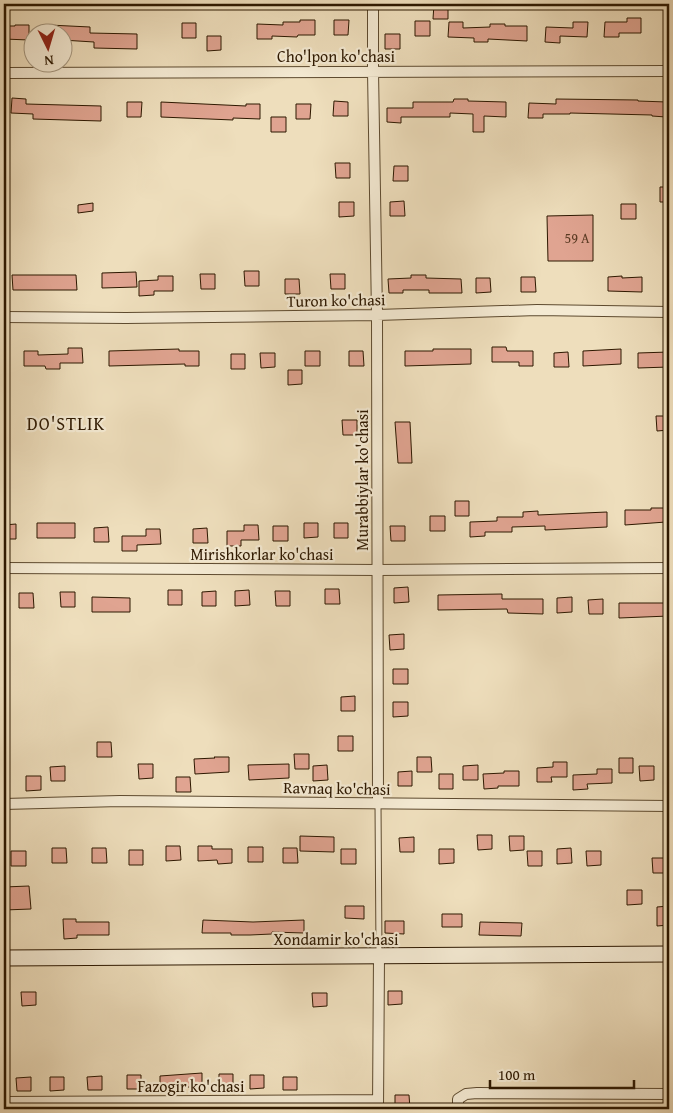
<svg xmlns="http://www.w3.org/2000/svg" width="673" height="1113" font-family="'Gentium Book Plus',serif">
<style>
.building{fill:#e0a491;stroke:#2d1800}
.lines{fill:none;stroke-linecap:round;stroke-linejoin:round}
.lane-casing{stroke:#5d4a2f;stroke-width:7}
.street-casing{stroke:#5d4a2f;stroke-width:12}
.secondary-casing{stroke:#2d1800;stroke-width:17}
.lane{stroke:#f4ead3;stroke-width:5}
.street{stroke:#f4ead3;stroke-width:10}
.secondary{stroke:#f4ead3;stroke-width:15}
.labels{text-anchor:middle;stroke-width:4.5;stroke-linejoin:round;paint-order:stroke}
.number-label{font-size:14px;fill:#5a3b24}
.street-label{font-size:16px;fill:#2d1800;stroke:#f4ead3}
.neighbourhood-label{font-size:18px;letter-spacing:1px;fill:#2d1800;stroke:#f4ead3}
</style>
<rect width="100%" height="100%" fill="#eedebc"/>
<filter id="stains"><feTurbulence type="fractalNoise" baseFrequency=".004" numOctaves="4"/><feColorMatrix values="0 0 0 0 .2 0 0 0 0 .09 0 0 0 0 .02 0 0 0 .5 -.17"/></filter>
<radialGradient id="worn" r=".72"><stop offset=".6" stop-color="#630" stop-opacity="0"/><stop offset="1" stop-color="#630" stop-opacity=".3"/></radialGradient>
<path class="building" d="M434,4l14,1v14h-15z
M627,18h14v15h-22v4h-15l1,-15h22z
M300,20h15v15h-17l-1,2 -25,-1v3h-15v-15l26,1v-3h17z
M334,20h15l-1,15h-14z
M415,21h15v15h-15z
M449,22h14v6l27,-1v-3h15v2h22v15l-39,-2v3h-14v-4l-26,-1z
M573,22h15l-1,15 -27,-1v7l-15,-1 1,-15 27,1z
M182,23h14v15h-14z
M15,25h14v15l-25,-1v-13h11z
M49,25l41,2v6l47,1v15l-43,-1v-6l-32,-2v-8h-14z
M385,34h15v15h-15z
M207,36h14v14l-14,1z
M12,98l14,1v5l75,2v15l-68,-2v-5l-22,-1z
M454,99h14v2l38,1v15l-22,-1v16h-11v-18l-23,-1v4h-49v6l-14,-1v-14h26v-6h40z
M556,99l82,1v1l29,1 -1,15 -14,-1v-1l-82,-2v1h-27v4h-15l1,-15 27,1z
M334,101l14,1v14h-15z
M127,102h15l-1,15h-14z
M161,102l85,4v-2h14v15l-27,-1v2l-72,-3z
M296,104h15l-1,15h-14z
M271,117h15v15h-15z
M335,163h15v15h-14z
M394,166h14v15h-15z
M660,187h9v15h-9z
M404,201l1,15h-15v-14z
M339,202h15v14l-15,1z
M93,203v8l-15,2v-8z
M621,204h15v15h-15z
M593,215v46h-45l-1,-45z
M244,271h15v15h-14z
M136,272l1,15 -35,1v-15z
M200,274h15v15h-14z
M330,274h15v15h-14z
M12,275h64l1,15h-64z
M411,275h15v3l35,1 1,14h-33v-3h-26v3h-14l-1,-14 23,-1z
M158,276h15v15h-19v4l-15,1v-15l19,-1z
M622,276v2l20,-1v15l-34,-1v-14z
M521,277h14l1,15h-15z
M476,278h14l1,14 -15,1z
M285,279h14l1,15h-15z
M492,347h14l1,4h26v15h-14v-4h-27z
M68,348h14l1,15h-23v6h-14l-1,-3h-21v-15h14v4l30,-1z
M179,349v2h20v15h-14v-2l-76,2v-15z
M433,349h38v15l-66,2v-15h28z
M621,349v15l-38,2v-15z
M305,351h15v15h-15z
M349,351h14l1,15h-15z
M568,352l1,15h-15v-14z
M669,352v15l-31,1v-15z
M260,353h15v14l-14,1z
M231,354h14v15h-14z
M288,370h14v14l-14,1z
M656,416h13v14l-12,1z
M342,420h15v15h-14z
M395,422h15l2,41h-14z
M455,501h14v15h-14z
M651,508h15v14l-41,3v-15h26z
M538,511v4l69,-3v15l-62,3v-4l-33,1v5h-27v4l-15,1v-15l27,-1v-4h26v-5z
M430,516h15v15h-15z
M37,523h38v15h-38z
M304,523h14v14l-14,1z
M334,523h14v15h-14z
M16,524v15h-12v-14z
M244,525h14l1,15h-18v6h-14v-15h17z
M273,526h15v15h-15z
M390,526h15v15h-14z
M108,527l1,15h-15v-14z
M207,528l1,15h-15v-14z
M146,529h14l1,15 -24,1v6h-15v-15h24z
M408,587l1,15 -15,1v-15z
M325,589h14l1,15h-15z
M168,590h14v15h-14z
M249,590l1,15 -15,1v-15z
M216,591v15h-14v-14z
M275,591h15v15h-14z
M60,592h15v15h-14z
M19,593h14l1,15h-15z
M502,594v5h41v15l-35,-1 -1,-4 -69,1v-15z
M92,597l38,1v14h-38z
M572,597v15l-15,1v-15z
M603,599v15h-14l-1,-14z
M619,603h50v13l-50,2z
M404,634v15l-14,1 -1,-15z
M393,669h15v15h-15z
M355,696v15h-14v-14z
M393,702h15v14l-15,1z
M338,736h15v15h-15z
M97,742h14l1,15h-15z
M294,754h15v15h-14z
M214,757h15v15l-34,2 -1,-15 21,-1z
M417,757h14l1,15h-15z
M619,758h14v15h-14z
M553,762h14v15h-16l1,5h-15v-14l16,-1z
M138,764h15v14l-14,1z
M289,764v14l-40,2 -1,-15z
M327,765l1,15 -15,1v-15z
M478,765v15h-15v-14z
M65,766v15h-14l-1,-14z
M639,766h15v14l-14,1z
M597,769h15v14l-25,1 1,5 -15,1v-15l24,-1z
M412,771v15h-14v-14z
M504,771h15v15h-21v2l-14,1 -1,-15 21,-1z
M439,774h14v15h-14z
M26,776h15v14l-15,1z
M176,777h14l1,15h-15z
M477,835h15v14l-14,1z
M300,836l34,1v15l-34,-1z
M509,836h15v14l-14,1z
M414,837v15h-14l-1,-14z
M166,846h14l1,14 -15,1z
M198,846h14v3h20v14l-14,1 -1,-4 -19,1z
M248,847h15v15h-15z
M52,848h14l1,15h-15z
M92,848h14l1,15h-15z
M283,848h14l1,15h-15z
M571,848l1,15 -15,1v-15z
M341,849h15v15h-15z
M439,849h15v14l-15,1z
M129,850h14v15h-14z
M11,851h15v15h-15z
M527,851h15v15h-14z
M586,851h15v14l-14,1z
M652,858h15v15h-14z
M29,886l2,23 -27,1v-23z
M627,890h15v14l-15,1z
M345,906h19v13l-19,-1z
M669,906v19l-12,1v-19z
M442,914h20v13h-20z
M63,919h13v3h33v13h-32v3l-13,1z
M203,920l50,2 51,-2v13l-32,-1v2l-22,1h-19v-2h-29z
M385,921h19v13l-19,-1z
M480,922l42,1 -1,13 -42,-1z
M388,991h14v13l-14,1z
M21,992h15v13l-14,1z
M312,993h15v13l-14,1z
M202,1073v14h-28v2l-14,1v-14z
M219,1074h14v13h-14z
M127,1075h14v14h-14z
M250,1075h14v13l-14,1z
M102,1076v14h-14l-1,-13z
M31,1077v14h-14l-1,-13z
M50,1077h14v13l-14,1z
M283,1077h14v13h-14z
M395,1095h14l1,14h-15z"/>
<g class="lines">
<defs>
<path id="lane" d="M378,804l1,149"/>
<path id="street" d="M373,4v67l4,244 1,489
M4,73l665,-2
M4,317l122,1 251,-3 160,-5 132,2
M4,568l374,2 291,-2
M4,804l116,-3 549,5
M4,1102l374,-2
M378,1109l1,-153
M458,1109v-10l8,-5 11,-1 192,1"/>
<path id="secondary" d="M4,958l665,-4"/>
</defs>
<use href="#lane" class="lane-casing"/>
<use href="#street" class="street-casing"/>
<use href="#secondary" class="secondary-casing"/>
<use href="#lane" class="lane"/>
<use href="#street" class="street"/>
<use href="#secondary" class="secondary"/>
</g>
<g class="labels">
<g class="number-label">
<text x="577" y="243">59 А</text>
</g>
<g class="street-label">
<text x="336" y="62">Cho'lpon ko'chasi</text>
<text transform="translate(336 300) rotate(-1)" y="6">Turon ko'chasi</text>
<text transform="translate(362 480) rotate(-90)" y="6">Murabbiylar ko'chasi</text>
<text x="262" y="560">Mirishkorlar ko'chasi</text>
<text transform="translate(337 788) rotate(1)" y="6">Ravnaq ko'chasi</text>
<text x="336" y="945">Xondamir ko'chasi</text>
<text x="191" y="1092">Fazogir ko'chasi</text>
</g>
<g class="neighbourhood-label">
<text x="66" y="430">DO'STLIK</text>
</g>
</g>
<rect width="673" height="1113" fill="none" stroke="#eedebc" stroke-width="20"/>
<rect x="5" y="5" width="663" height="1103" fill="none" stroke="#2d1800" stroke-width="2.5"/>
<rect x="10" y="10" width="653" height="1093" fill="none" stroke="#2d1800"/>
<g transform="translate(48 48) rotate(175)"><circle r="24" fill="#f4ead3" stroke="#a4967f"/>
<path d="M0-4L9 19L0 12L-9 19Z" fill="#8f2418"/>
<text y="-8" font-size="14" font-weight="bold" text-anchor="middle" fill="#2d1800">N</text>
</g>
<path d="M490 1080v8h144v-8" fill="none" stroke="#2d1800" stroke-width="2.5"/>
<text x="498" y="1080" font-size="15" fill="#2d1800" stroke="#f4ead3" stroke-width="4" paint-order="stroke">100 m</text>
<rect width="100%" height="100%" filter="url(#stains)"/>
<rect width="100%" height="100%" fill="url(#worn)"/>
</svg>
